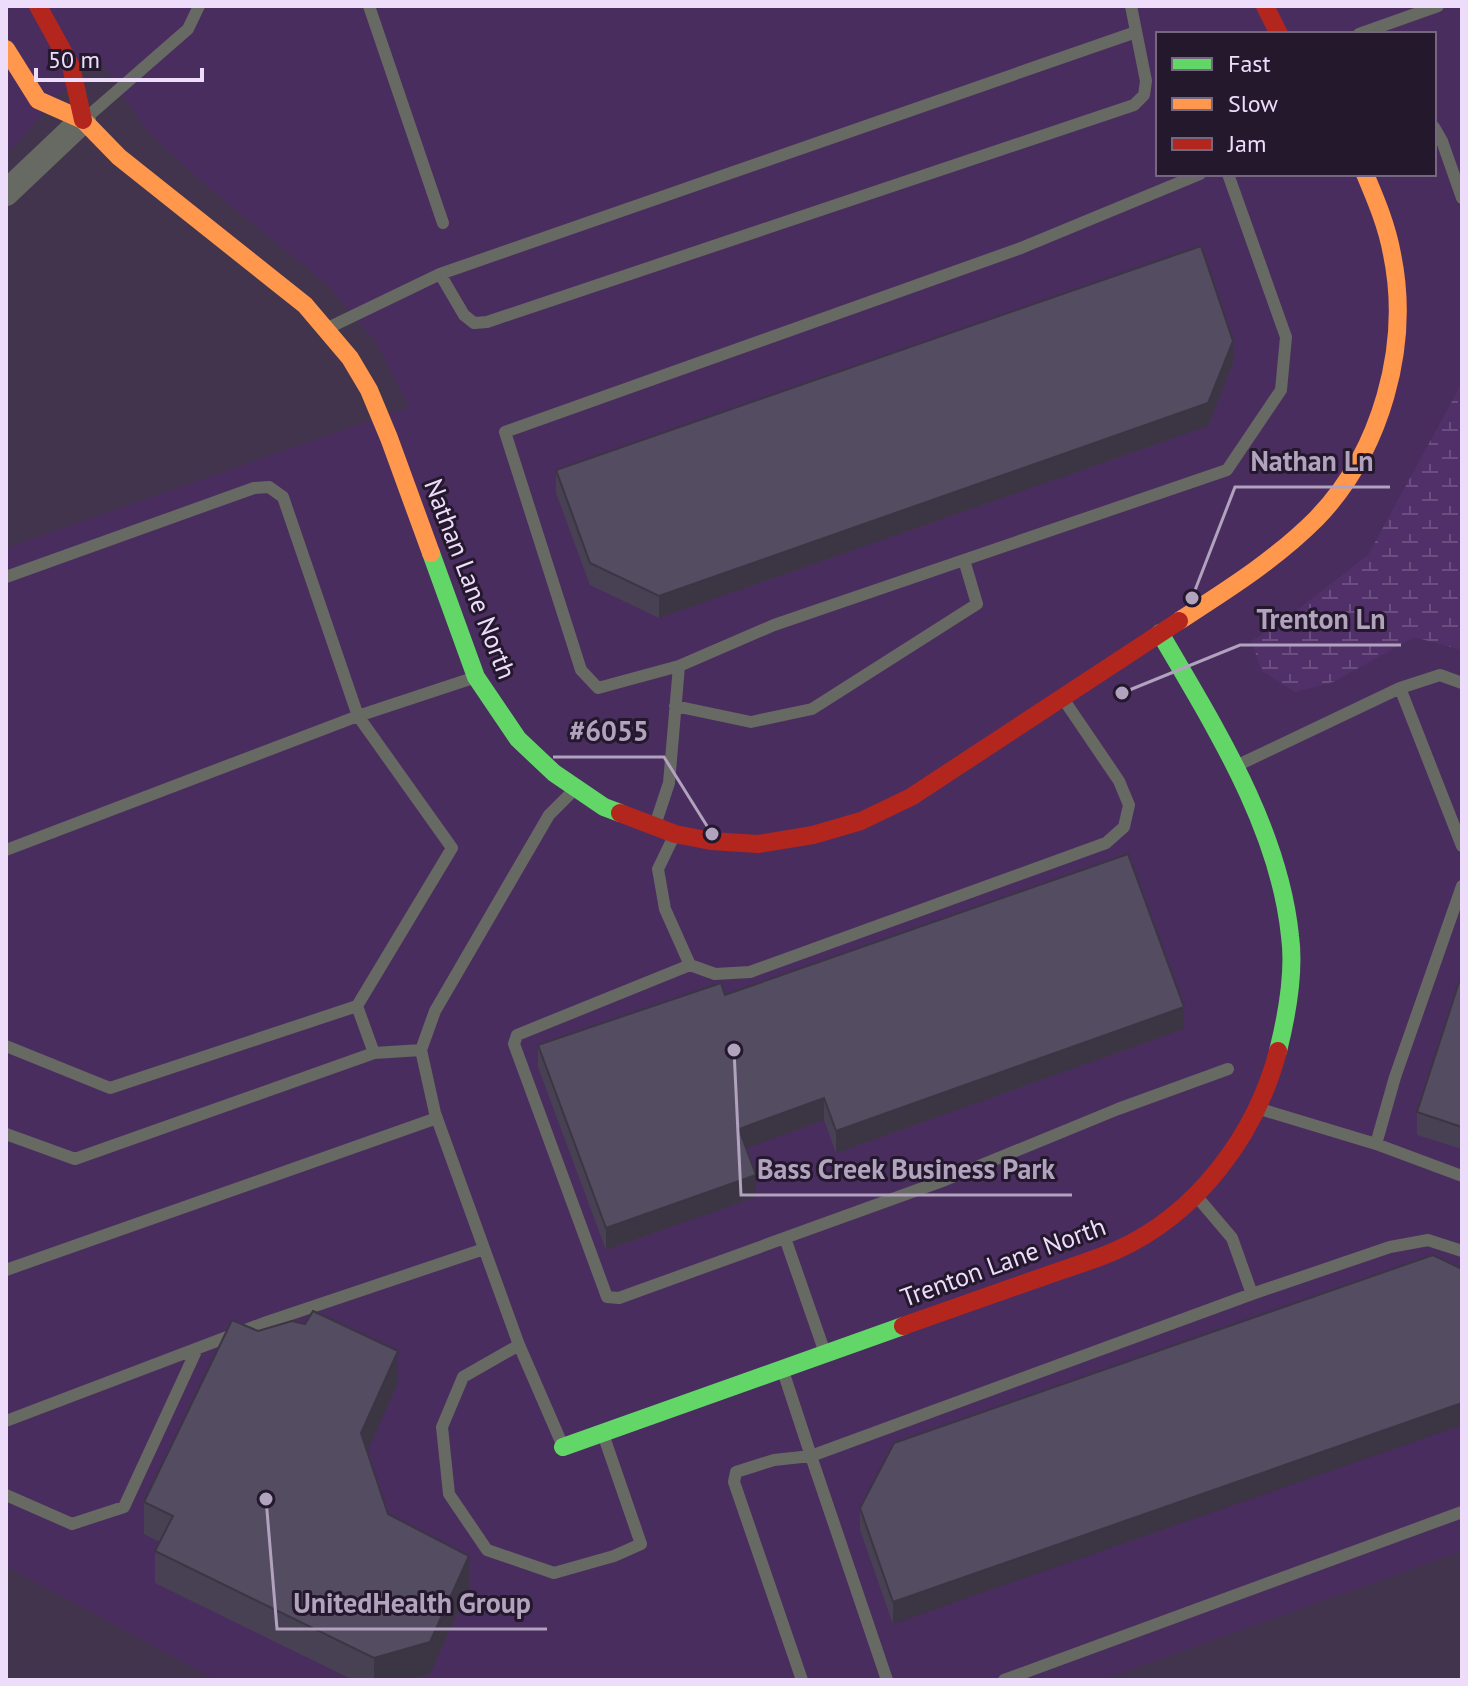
<svg xmlns="http://www.w3.org/2000/svg" width="1468" height="1686" font-family="'PT Sans',sans-serif">
<style>
.built{fill:#4a2d5f;fill-rule:evenodd}
.wetland{fill:url(#wetland-marsh)}
.lines{fill:none;stroke-linecap:round;stroke-linejoin:round}
.lane{stroke:#676963;stroke-width:12}
.street{stroke:#676963;stroke-width:26}
.fast{stroke:#63d668;stroke-width:18}
.slow{stroke:#ff974d;stroke-width:18}
.jam{stroke:#b3261e;stroke-width:18}
.wall{fill:#484153}
.shaded-wall{fill:#3b3544}
.building{fill:#544c61;stroke:#3b3544;stroke-width:2}
.labels{text-anchor:middle;stroke-width:6;stroke-linejoin:round;paint-order:stroke}
.street-label{font-size:26px;fill:#edddfb;stroke:#24182d}
.leader{fill:none;stroke:#b1a2be;stroke-width:3}
.callout-dot{fill:#b1a2be;stroke:#24182d;stroke-width:3}
.callout-label{font-size:28px;text-anchor:middle;font-weight:bold;fill:#b1a2be;stroke:#24182d;stroke-width:6;stroke-linejoin:round;paint-order:stroke}
</style>
<defs>
<pattern id="wetland-marsh" width="20" height="14" patternUnits="userSpaceOnUse" patternTransform="scale(2)"><rect width="20" height="14" fill="#513069"/><path d="M1 5h8M5 5V1M11 12h8M15 12V8" fill="none" stroke="#6a4e7f"/></pattern>
</defs>
<rect width="100%" height="100%" fill="#42344c"/>
<path class="built" d="M6,6h1456v1545l-361,129h-885l-210,-114v-1018l403,-141 -33,-65 -48,-57 -120,-98 -61,-56 -51,-77 -90,101zM1158,34h276v140h-276z"/>
<path class="wetland" d="M1462,383v267l-48,-13 -81,45 -38,10 -33,-21 -11,-30 27,-16 90,-70z"/>
<g class="lines">
<path class="lane" d="M369,6l74,217
M1359,34l79,-28
M86,118l102,-89 11,-23
M1434,127l8,14 20,57
M440,274l696,-242
M330,327l110,-53 24,41 10,8 13,-1 647,-217 10,-10 2,-14 -15,-75
M6,577l248,-89 15,-1 14,10 75,219 94,132 -95,158 17,47 -299,106 -69,-25
M679,666l95,-41 453,-155 54,-80 5,-53 -58,-163
M1400,688l62,158
M675,706l76,16 61,-13 165,-105 -13,-44
M1236,766l164,-78 40,-13 22,8
M655,825l14,-42 10,-117 -81,22 -17,-18 -76,-238 516,-184 179,-74
M674,836l-16,33 7,40 25,56 25,9 35,-2 356,-129 18,-16 5,-22 -10,-24 -55,-81
M6,850l352,-134 115,-38
M1462,886l-67,191 -19,67 86,32
M690,965l-173,70 -3,9 93,253 12,1 326,-118 173,-71 110,-40
M6,1046l104,42 247,-82
M374,1053l47,-3
M1260,1109l116,35
M1198,1198l34,40 20,56
M785,1238l39,112
M6,1270l431,-152
M519,1345l-56,32 -21,50 7,67 38,56 67,23 60,-17 27,-12 -38,-110
M783,1371l28,85 -37,4 -38,12 -2,10 68,198
M6,1421l258,-98 220,-74
M562,1444l-43,-99 -84,-232 -14,-63 14,-39 114,-196 24,-24
M6,1495l66,29 52,-17 73,-158
M887,1680l-76,-224 441,-162 138,-47 38,-7 34,11
M1004,1680l458,-168"/>
<path class="street" d="M6,193l77,-73"/>
<path class="fast" d="M431,553l45,124 42,62 36,34 50,34 16,6
M1160,633c54,93 119,194 130,303 5,37 -3,79 -12,115
M563,1447l340,-121"/>
<path class="slow" d="M6,49l32,51 45,20 36,37 186,148 45,53 19,32 20,48 42,115
M1179,621c48,-31 96,-61 137,-102 65,-67 95,-173 76,-265 -5,-28 -16,-54 -27,-80"/>
<path class="jam" d="M38,6l33,60 12,54
M1265,6l14,28
M620,813l55,21 36,7 47,3 55,-9 48,-14 50,-24 268,-176
M903,1326c48,-17 96,-34 145,-51 22,-8 47,-15 69,-25 80,-36 139,-115 161,-199"/>
</g>
<path class="wall" d="M1233,363l-25,63 -549,192 -69,-33 -34,-92v-23z
M1462,973v176l-45,-14v-23z
M725,995l459,34 -348,124 -12,-33 -78,28 10,49 -150,53 -68,-183v-22z
M1462,1269l-569,355 -33,-94v-22z
M258,1331l140,52 -31,68 21,63 81,74 -39,86 -19,6h-58l-198,-97v-32l5,-9 -16,-8v-32z"/>
<path class="shaded-wall" d="M1233,341v22l-25,63 -549,192v-22z
M1184,1007v22l-348,124v-22z
M824,1098v22l-85,31v-22z
M756,1175v22l-150,53v-22z
M398,1351v32l-37,82v-32z
M1462,1403v22l-569,199v-22z
M469,1556v32l-39,86 -19,6h-37v-22z"/>
<path class="building" d="M1201,246l32,95 -25,62 -549,193 -69,-33 -34,-93z
M1128,854l56,153 -348,124 -12,-33 -85,31 17,46 -150,53 -68,-183 183,-62 4,12z
M1462,973v154l-45,-15z
M1433,1255l29,14v134l-569,199 -33,-94 34,-65z
M313,1311l85,40 -37,82 27,81 81,42 -39,86 -56,16 -219,-107 18,-35 -29,-14 88,-182 26,11 34,-10 13,3z"/>
<g class="labels">
<g class="street-label">
<text transform="translate(470 579) rotate(69)" y="9">Nathan Lane North</text>
<text transform="translate(1003 1262) rotate(-20)" y="9">Trenton Lane North</text>
</g>
</g>
<path class="leader" d="M1192 598L1235 487H1390M1122 693L1240 645H1401M712 834L664 757H553M734 1050L741 1195H1072M266 1499L277 1629H547"/>
<g class="callout-dot">
<circle cx="1192" cy="598" r="8"/>
<circle cx="1122" cy="693" r="8"/>
<circle cx="712" cy="834" r="8"/>
<circle cx="734" cy="1050" r="8"/>
<circle cx="266" cy="1499" r="8"/>
</g>
<g class="callout-label">
<text x="1312" y="471">Nathan Ln</text>
<text x="1321" y="629">Trenton Ln</text>
<text x="609" y="741">#6055</text>
<text x="906" y="1179">Bass Creek Business Park</text>
<text x="412" y="1613">UnitedHealth Group</text>
</g>
<rect width="1468" height="1686" fill="none" stroke="#edddfb" stroke-width="16"/>
<rect x="1156" y="32" width="280" height="144" fill="#24182d" stroke="#74677f" stroke-width="2"/>
<rect x="1172" y="58" width="40" height="12" fill="#63d668" stroke="#74677f" stroke-width="2"/>
<text x="1228" y="72" font-size="24" fill="#edddfb">Fast</text>
<rect x="1172" y="98" width="40" height="12" fill="#ff974d" stroke="#74677f" stroke-width="2"/>
<text x="1228" y="112" font-size="24" fill="#edddfb">Slow</text>
<rect x="1172" y="138" width="40" height="12" fill="#b3261e" stroke="#74677f" stroke-width="2"/>
<text x="1228" y="152" font-size="24" fill="#edddfb">Jam</text>
<path d="M36 68v12h166v-12" fill="none" stroke="#edddfb" stroke-width="4"/>
<text x="48" y="68" font-size="24" fill="#edddfb" stroke="#24182d" stroke-width="6" paint-order="stroke">50 m</text>
</svg>
